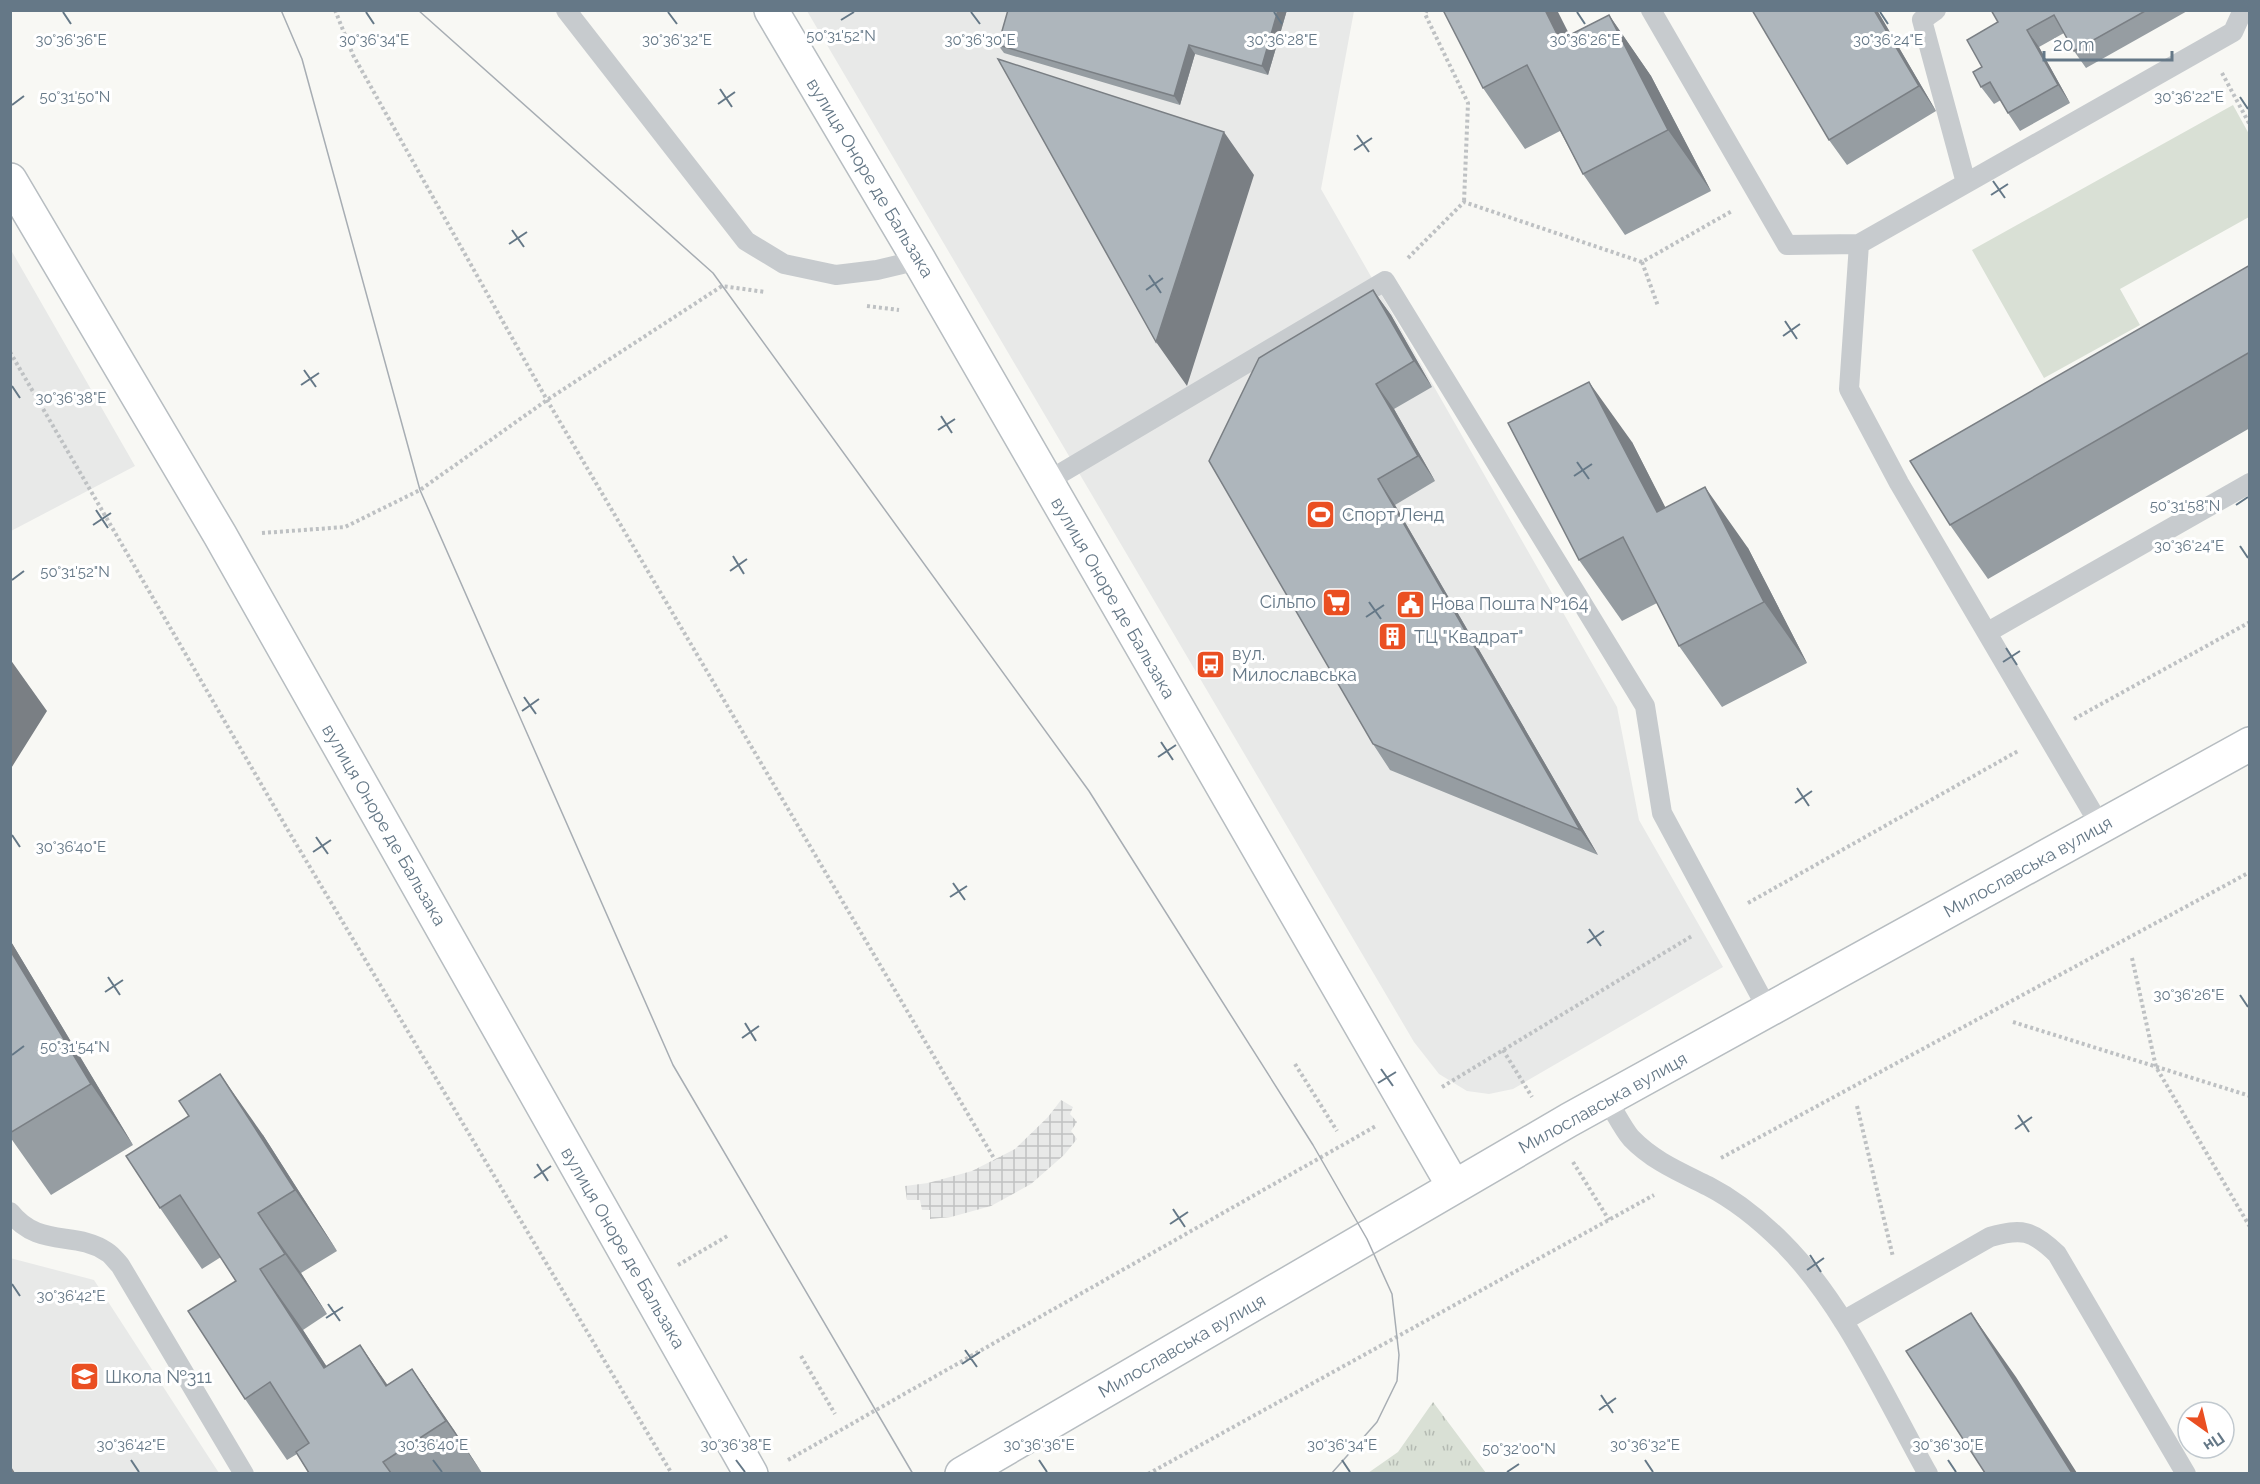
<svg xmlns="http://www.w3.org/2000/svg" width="2260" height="1484" font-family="Raleway,sans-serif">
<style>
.built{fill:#e8e9e8}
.industrial{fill:url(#industrial-grid)}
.grass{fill:url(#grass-tufts)}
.green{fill:#d9e0d5}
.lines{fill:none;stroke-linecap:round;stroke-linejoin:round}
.secondary-casing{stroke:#b7bdc1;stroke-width:36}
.path{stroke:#bec1c3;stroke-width:4;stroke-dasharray:3 3;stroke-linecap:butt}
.lane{stroke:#c7cbce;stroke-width:20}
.secondary{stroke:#fff;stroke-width:33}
.tram{stroke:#a7adb3;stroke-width:1.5}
.wall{fill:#969da2}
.shaded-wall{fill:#7a7f84}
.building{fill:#aeb6bc;stroke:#7a7f84;stroke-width:1.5}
.ticks{fill:none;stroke:#657887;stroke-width:2}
.labels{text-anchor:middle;stroke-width:6;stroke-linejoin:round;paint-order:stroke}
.street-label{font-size:18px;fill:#657887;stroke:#fff}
.poi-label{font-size:18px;fill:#657887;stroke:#fff;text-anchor:start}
.ticks-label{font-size:15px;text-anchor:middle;fill:#657887;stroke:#fff;stroke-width:6;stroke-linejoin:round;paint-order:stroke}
</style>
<defs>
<pattern id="industrial-grid" width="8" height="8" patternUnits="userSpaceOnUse" patternTransform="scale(1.5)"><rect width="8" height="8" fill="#e8e9e8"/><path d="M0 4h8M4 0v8" fill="none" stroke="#c0c2c2"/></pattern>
<pattern id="grass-tufts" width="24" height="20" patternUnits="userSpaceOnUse" patternTransform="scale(1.5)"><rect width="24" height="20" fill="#d9e0d5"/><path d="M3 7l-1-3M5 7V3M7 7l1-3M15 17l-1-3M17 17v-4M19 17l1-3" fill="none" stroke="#b4bab2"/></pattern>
</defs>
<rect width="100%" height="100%" fill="#f8f8f4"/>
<path class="built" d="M807,11h547l-33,178 296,518 22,113 84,147 -210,122 -24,5 -22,-3 -28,-17 -25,-32z
M11,250l124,216 -124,65z
M10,1258l84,22 125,193h-208z"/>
<path class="industrial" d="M1061,1100l12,7 -3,7 7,8 -6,9 6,8 -13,16 -33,29 -40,22 -40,11 -21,2v-9h-8l-2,-10h-13l-2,-14 23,-3 44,-12 43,-22 33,-32z"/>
<path class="grass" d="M1433,1402l53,71h-118l30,-21z"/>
<path class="green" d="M2233,105l16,29v83l-129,72 20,36 -96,53 -72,-128z"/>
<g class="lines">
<defs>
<path id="secondary" d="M771,10l148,250 535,927
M10,180l210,355 531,939
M962,1474l607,-354 681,-376"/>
</defs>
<use href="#secondary" class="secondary-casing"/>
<path class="path" d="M335,10l18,45 194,345 448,760
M1427,10l-2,4 43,89 -4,99
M2222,73l28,52
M1408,258l56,-56 178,60 90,-51
M1642,262l16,44
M867,306l32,4
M10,352l279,480 383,642
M262,533l83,-6 75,-37 127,-90 175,-114 43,6
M2074,719l176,-97
M1748,903l270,-152
M2132,958l24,109 94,160
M2013,1022l237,74
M1503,1050l29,47
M1295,1064l42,67
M1442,1087l250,-151
M1857,1106l36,151
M1721,1158l529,-286
M1573,1162l36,58
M678,1265l51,-30
M801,1356l34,58
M788,1460l588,-334
M1148,1474l506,-279"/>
<path class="lane" d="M566,10l180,231 38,23 52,11 41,-5 42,-10
M1651,10l136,235 72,-1
M1936,10l-14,10 44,163
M1046,482l339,-201 260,425 17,107 106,197
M1988,632l262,-149
M2101,827l-202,-344 -50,-94 10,-145 374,-212 10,-22
M1607,1100c8,12 15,27 24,38 22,23 49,34 77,48 27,14 54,36 75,57 61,61 103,156 145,231
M10,1212c29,37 65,18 97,40 5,3 9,9 13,13l124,209
M1843,1321l147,-84c32,-9 42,-7 67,17l129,220"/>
<use href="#secondary" class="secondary"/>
<path class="tram" d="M281,10l21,49 118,431 253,575 240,409
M418,10l295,263 376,518 224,354 54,94 25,55 7,61 -2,26 -20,41 -46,52"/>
</g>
<path class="wall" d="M1008,10h279l-19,65 -73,-21 -15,51 -176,-52 -6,-8z
M1877,10l59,101 -89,54 -18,-25z
M1991,10h198l-103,58 -12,-17 -10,-18 -25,14 31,56 -50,28 -12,-18 -7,-13 -7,4 -13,-17 1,-20 16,-45z
M1609,15l42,61 60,115 -86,44 -42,-61 -23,-43 -35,18 -42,-61 86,-53z
M2250,265v163l-262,151 -38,-54z
M1373,290l18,25 41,72 -38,22 41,72 -40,24 203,350 -208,-85 -17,-26z
M1632,442l33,66 83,40 59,115 -85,44 -43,-61 -22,-43 -35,18 -43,-61z
M10,940l123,205 -82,50 -41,-58z
M189,1116l74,19 74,116 -36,22 26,41 -24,16 24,37 33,-22 27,40 25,-16 42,61 28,43h-173l-12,-19 -10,6 -42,-61 -9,-118 -15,-24 -19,12 -42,-61z"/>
<path class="shaded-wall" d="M1278,10h9l-19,65 -6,-9z
M1545,10h12l46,91 -43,-61z
M1874,10h3l59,101 -17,-25z
M1609,15l42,61 60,115 -43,-61z
M2027,30l12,17 31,56 -12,-18z
M1189,45l6,9 -15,51 -6,-9z
M1224,132l30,43 -67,211 -31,-44z
M1373,290l18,25 41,72 -18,-26z
M1589,382l43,60 67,131 -42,-61z
M1376,384l18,25 41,72 -17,-25z
M1378,479l17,26 203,350 -18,-25z
M1705,487l43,61 59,115 -43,-61z
M10,659l37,52 -37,59z
M10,940l123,205 -42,-61 -81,-134z
M220,1074l43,61 74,116 -42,-61z
M258,1213l43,60 26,41 -42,-60z
M260,1269l43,61 64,99 -43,-61z
M1971,1313l45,64 61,96h-5z
M360,1345l42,61 -16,-20z
M412,1369l42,61 28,43 -36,-52z
M10,1465l5,8h-2l-3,-3z"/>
<path class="building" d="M1008,10h270l-16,56 -73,-21 -15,51 -176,-51z
M1443,10h102l15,30 49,-25 59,115 -85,44 -56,-109 -44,23z
M1752,10h122l45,76 -90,54z
M1991,10h156l-73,41 -20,-36 -27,15 31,55 -50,28 -18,-31 -9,5 -8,-15 9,-5 -15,-27 31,-18z
M998,59l226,73 -68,210z
M2250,265v87l-300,173 -40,-64z
M1373,290l41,71 -38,23 42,72 -40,23 202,351 -207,-86 -164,-283 50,-103z
M1589,382l68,130 48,-25 59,115 -85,44 -56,-109 -44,23 -71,-137z
M10,950l81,134 -81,49z
M220,1074l75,116 -37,23 27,41 -25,15 64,99 36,-23 26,41 26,-17 34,52 -63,41 8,11h-82l-13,-21 13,-9 -39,-61 -25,17 -57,-88 48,-30 -56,-86 -20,13 -34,-52 63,-40 -10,-15z
M1971,1313l101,160h-87l-79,-122z"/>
<path class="ticks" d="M63,12l8,12M366,12l8,12M668,12l9,12M971,12l9,12M1274,12l8,12M1577,12l8,12M1880,12l8,12M841,20l13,-8M720,89l12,18M2240,97l8,12M718,104l17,-12M12,105l12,-9M1357,135l12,17M1354,150l18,-12M1993,181l12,17M1991,195l17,-11M512,230l12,17M509,244l18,-12M1149,275l12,18M1146,290l17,-12M1785,321l12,18M1783,336l17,-12M304,370l12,17M301,385l18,-12M12,386l8,12M941,416l11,17M938,430l17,-11M1577,462l12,17M1574,476l18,-12M2236,505l12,-8M96,510l12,18M93,525l18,-12M2240,546l8,12M733,556l11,18M730,571l17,-12M12,580l12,-9M1369,602l12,17M1366,617l18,-12M2006,648l11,17M2003,662l17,-11M524,697l12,17M522,711l17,-12M1161,742l12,18M1158,757l18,-12M1797,788l12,18M1795,803l17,-12M12,835l8,12M316,837l12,17M313,852l18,-12M953,883l12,17M950,897l17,-11M1589,929l12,17M1587,943l17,-12M108,977l12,18M105,992l18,-12M2240,995l8,12M745,1023l11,18M742,1038l17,-12M12,1055l12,-9M1381,1069l12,17M1378,1083l18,-11M2018,1115l11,17M2015,1129l17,-12M537,1164l11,17M534,1178l17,-12M1173,1209l12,18M1170,1224l18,-12M1810,1255l11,17M1807,1270l17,-12M12,1284l8,12M328,1304l12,17M326,1318l17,-11M965,1350l12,17M962,1364l18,-12M1601,1395l12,18M1599,1410l17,-12M131,1460l8,12M433,1460l9,12M736,1460l9,12M1039,1460l8,12M1342,1460l8,12M1645,1460l8,12M1948,1460l8,12M1507,1472l12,-8"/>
<defs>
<symbol id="stadium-square" viewBox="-11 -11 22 22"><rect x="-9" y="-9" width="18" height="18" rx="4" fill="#ea4f22" stroke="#fff"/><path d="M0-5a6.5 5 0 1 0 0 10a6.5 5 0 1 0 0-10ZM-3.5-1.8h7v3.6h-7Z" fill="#fff"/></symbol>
<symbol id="supermarket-square" viewBox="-11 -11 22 22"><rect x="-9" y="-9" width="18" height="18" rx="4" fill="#ea4f22" stroke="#fff"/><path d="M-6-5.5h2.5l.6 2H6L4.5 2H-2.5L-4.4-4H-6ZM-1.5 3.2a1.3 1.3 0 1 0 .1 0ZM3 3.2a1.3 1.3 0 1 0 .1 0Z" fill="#fff"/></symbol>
<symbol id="civic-square" viewBox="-11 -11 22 22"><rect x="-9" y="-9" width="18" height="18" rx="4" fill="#ea4f22" stroke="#fff"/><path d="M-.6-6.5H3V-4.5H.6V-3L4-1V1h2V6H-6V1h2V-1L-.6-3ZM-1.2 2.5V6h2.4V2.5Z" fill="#fff"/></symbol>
<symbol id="building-square" viewBox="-11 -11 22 22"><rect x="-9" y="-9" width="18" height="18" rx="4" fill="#ea4f22" stroke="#fff"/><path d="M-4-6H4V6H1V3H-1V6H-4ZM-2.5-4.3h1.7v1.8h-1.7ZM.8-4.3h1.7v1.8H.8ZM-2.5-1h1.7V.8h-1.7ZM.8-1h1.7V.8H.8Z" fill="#fff"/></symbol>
<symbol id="bus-square" viewBox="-11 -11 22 22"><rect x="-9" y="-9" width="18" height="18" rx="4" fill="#ea4f22" stroke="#fff"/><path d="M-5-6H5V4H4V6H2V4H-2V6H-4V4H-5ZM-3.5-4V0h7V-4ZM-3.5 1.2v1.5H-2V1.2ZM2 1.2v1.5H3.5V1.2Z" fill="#fff"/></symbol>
<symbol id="school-square" viewBox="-11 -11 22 22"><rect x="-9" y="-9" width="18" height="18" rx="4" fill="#ea4f22" stroke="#fff"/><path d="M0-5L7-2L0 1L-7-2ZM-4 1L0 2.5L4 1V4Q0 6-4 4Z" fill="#fff"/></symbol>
</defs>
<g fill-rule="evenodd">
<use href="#stadium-square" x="1304" y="498" width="33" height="33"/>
<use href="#supermarket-square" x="1320" y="586" width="33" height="33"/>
<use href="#civic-square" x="1394" y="588" width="33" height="33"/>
<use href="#building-square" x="1376" y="620" width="33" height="33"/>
<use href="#bus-square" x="1194" y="648" width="33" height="33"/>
<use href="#school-square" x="68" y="1360" width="33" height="33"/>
</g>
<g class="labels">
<g class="street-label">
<text transform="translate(870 178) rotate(59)" y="6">вулиця Оноре де Бальзака</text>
<text transform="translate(1113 598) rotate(60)" y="6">вулиця Оноре де Бальзака</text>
<text transform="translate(384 825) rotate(60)" y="6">вулиця Оноре де Бальзака</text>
<text transform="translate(2028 867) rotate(-29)" y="6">Милославська вулиця</text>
<text transform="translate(1603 1103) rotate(-29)" y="6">Милославська вулиця</text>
<text transform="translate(623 1248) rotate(60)" y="6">вулиця Оноре де Бальзака</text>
<text transform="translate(1182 1346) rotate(-30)" y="6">Милославська вулиця</text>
</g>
<g class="poi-label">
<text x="1342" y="521">Спорт Ленд</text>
<text x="1316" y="608" text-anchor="end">Сільпо</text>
<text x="1431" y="610">Нова Пошта №164</text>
<text x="1414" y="643">ТЦ "Квадрат"</text>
<text x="1232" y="660">вул.<tspan x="1232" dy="21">Милославська</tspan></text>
<text x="105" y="1383">Школа №311</text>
</g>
</g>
<g class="ticks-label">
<text x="841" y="41">50°31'52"N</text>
<text x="71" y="45">30°36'36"E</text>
<text x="374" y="45">30°36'34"E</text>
<text x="980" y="45">30°36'30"E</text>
<text x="1585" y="45">30°36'26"E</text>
<text x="677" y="45">30°36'32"E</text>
<text x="1282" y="45">30°36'28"E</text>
<text x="1888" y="45">30°36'24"E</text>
<text x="75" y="102">50°31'50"N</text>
<text x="2189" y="102">30°36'22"E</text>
<text x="71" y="403">30°36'38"E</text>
<text x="2185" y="511">50°31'58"N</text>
<text x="2189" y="551">30°36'24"E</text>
<text x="75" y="577">50°31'52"N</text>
<text x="71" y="852">30°36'40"E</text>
<text x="2189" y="1000">30°36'26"E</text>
<text x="75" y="1052">50°31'54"N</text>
<text x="71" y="1301">30°36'42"E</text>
<text x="131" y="1450">30°36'42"E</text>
<text x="433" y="1450">30°36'40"E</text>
<text x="736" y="1450">30°36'38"E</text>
<text x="1039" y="1450">30°36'36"E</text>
<text x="1342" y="1450">30°36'34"E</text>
<text x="1645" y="1450">30°36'32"E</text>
<text x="1948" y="1450">30°36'30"E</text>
<text x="1519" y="1454">50°32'00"N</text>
</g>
<rect width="2260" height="1484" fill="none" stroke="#657887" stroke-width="24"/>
<g transform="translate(2206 1430) rotate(146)"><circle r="28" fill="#ffffff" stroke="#c1c9cf" stroke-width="1.5"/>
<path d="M0-4.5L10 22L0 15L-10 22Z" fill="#ea4f22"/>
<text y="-9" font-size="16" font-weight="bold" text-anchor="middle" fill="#657887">Пн</text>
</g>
<path d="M2044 51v9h128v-9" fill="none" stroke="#657887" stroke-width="3"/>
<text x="2053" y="51" font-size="18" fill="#657887" stroke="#ffffff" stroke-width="4.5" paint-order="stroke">20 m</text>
</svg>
